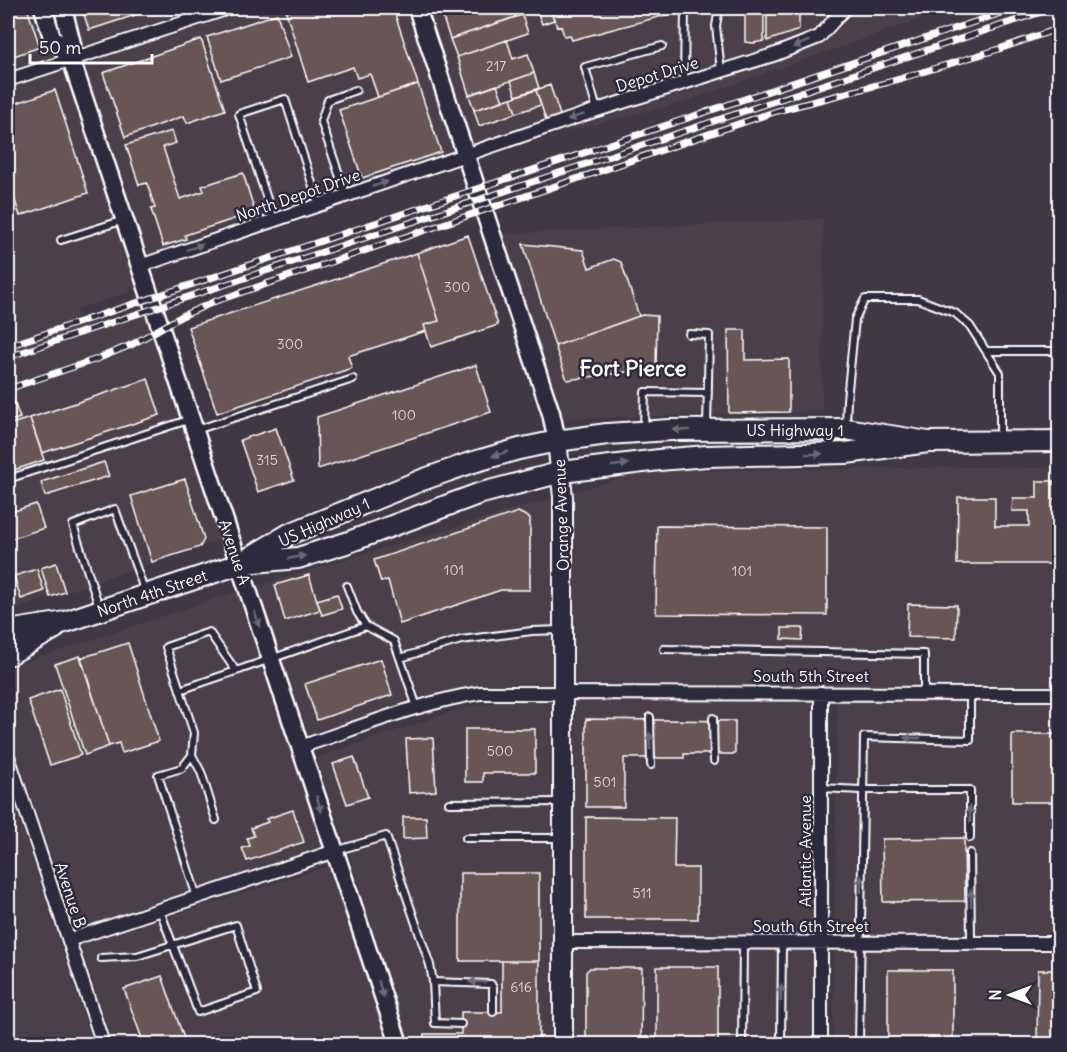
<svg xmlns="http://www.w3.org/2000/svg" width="1067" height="1052" font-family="Delius,sans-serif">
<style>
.built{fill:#4c4149}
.building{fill:#685756;stroke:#fff;stroke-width:1.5}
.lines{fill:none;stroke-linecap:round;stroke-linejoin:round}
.service-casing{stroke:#fff;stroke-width:10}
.minor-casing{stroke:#fff;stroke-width:16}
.tertiary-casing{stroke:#fff;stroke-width:21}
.secondary-casing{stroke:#fff;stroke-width:22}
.primary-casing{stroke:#fff;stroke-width:24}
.service{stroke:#2f2a3d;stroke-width:6}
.minor{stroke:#2f2a3d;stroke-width:12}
.tertiary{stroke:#2f2a3d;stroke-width:16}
.secondary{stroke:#2f2a3d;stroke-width:18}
.primary{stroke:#2f2a3d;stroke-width:20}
.rail-casing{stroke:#fff;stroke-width:7}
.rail{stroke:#2f2a3d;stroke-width:4.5;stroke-dasharray:14;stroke-linecap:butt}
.oneway{fill:#6d6a77}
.labels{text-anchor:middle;stroke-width:5;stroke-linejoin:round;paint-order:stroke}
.number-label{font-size:14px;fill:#d9d5d5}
.street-label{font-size:16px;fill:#fff;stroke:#2f2a3d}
.district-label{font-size:22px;font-weight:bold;fill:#fff;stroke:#2f2a3d}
</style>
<rect width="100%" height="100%" fill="#403844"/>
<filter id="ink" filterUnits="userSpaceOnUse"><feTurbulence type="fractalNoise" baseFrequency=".0167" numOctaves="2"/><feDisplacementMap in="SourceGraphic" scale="12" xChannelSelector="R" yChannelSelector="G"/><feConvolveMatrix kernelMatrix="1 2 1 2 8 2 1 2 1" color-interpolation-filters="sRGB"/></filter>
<g filter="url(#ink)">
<path class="built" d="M8,8h26l10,31 13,15 -49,17z
M73,8h128l-120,38 -4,-24z
M256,8h151l48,142 -185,60 -124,46 -62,-193z
M427,8h406l-20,23 -40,16 -179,55 -122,42z
M865,8h87l-269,94 -135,34 231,-74 44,-17 30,-34z
M67,69l71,220 -61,20 -1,13 9,5 61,-13 75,225 -213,73v-523z
M823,219l-1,192 -262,8 -58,-185z
M974,467l85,1v217l-484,-1 -4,-191 73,-22z
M553,498l3,186h-56l-40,7 -149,50 -55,-155z
M239,591l89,258 -253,80 -67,-203v-58z
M503,701h53l-2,343h-145l-58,-185 -35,-101 150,-51z
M575,701h244l-3,233h-243z
M837,701l222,1v232h-224z
M8,786l49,149 36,109h-85z
M333,865l56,179h-276l-33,-99z
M815,950l-1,94h-241v-93z
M834,950l225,1v93h-226z"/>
<path class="building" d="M8,8h19l13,39 -32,11z
M82,8h75l-68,22z
M299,8h94l25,76 -40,13 -8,-23 -13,4 -4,-11 -45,15 -22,-70z
M440,8h34l-31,10z
M474,8h38l3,9 -65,22 -7,-21z
M536,8h14l4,12 -12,4z
M550,8h120v6l-98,26 -2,-5 -6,1 -3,-10 -4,1z
M745,8h19v33l-10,2 -9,-1z
M767,8h32v22l-32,11z
M277,14l14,43 -70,23 -14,-43z
M522,15l6,18 -71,24 -7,-18z
M201,39l24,71 -38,13 -3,-7 -59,21 -22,-64z
M507,40l6,19 15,-5 6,19 -65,22 -12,-38z
M534,73l5,15 -23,8 -5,-15z
M418,84l23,68 -79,26 -23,-68z
M497,85l6,16 -29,9 -5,-15z
M550,85l12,36 -14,5 -12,-36z
M55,90l33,103 -68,23 -12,-37v-73z
M536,90l5,15 -25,8 -5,-15z
M511,98l5,15 -37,13 -5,-16z
M172,131l4,12 -13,4 17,52 24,-8 -2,-5 41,-13 12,39 -70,23 1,4 -23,7 -12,-37 4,-1 -8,-25 -8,2 -13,-40z
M468,235l30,90 -67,22 -7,-22 15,-4 -22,-68z
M523,244l60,6 6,18 25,-9 7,3 18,54 -84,30z
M417,253l22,68 -15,4 2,6 -78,25 4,12 -135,45 -29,-86z
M642,315l15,1 -1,52 -89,12 -12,-34z
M728,330h17v30l44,-1v53l-60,1z
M476,365l15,47 -173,57 -1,-52z
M148,379l12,36 -118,38 -12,-35z
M12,396l8,22 -12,4v-25z
M30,418l14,42 -36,12v-47z
M276,428l18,52 -36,12 -18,-52z
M104,462l5,14 -64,20 -4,-14z
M185,479l19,60 -4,8 -48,15 -21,-66z
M1037,481h16v18h7v65h-103l1,-67h37v29h34v-15h-17l1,-13h24z
M36,504l8,24 -36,12v-27z
M518,512l12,6v72h-29l-101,34 -12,-44 -7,2 -7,-22z
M657,526l170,1v88l-171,-1z
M56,563l9,29 -15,5 -9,-29z
M37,569l7,22 -23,8 -7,-23z
M309,575l11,35 -35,11 -10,-36z
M337,594l5,15 -20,6 -5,-15z
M908,604l49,1 -1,33 -49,-1z
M782,628h21l-1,12 -20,-1z
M128,643l31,98 -37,12 -3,-10 -10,3 -28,-88z
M80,656l29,90 -24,9 -30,-91z
M381,659l11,36 -75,25 -12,-36z
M60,689l21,66 -31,10 -22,-65z
M586,719l149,2v33h-51v4h-60v49h-38z
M465,729h70v44h-52v9h-18z
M1012,734h46v68h-46z
M433,738l3,53 -27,2 -3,-54z
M354,757l14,40 -21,7 -14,-40z
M293,810l11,32 -57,19 -5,-13 8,-2 -3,-8 7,-2 -3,-8 17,-6 -2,-3z
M403,817h23l1,21 -24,1z
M586,817l89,1 -1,50h24v51h-112z
M964,838l1,63 -82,1 -1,-63z
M460,873h79v88h-79z
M502,961h37v83h-115v-10h37v-22h41z
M657,967h61v77h-61z
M590,968h52l-1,76h-55v-72z
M888,970h65v74h-65z
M1038,970h22v74h-23z
M162,976l24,68h-42l-20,-55z"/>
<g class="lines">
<defs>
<path id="service" d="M719,8l-3,18 5,45
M684,82l1,-74
M597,110l-12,-43 77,-21
M346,195l-25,-74 7,-21 28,-10
M274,220l-35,-106 46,-15 34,106
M61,240l63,-20
M689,334l20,1 -2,93
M986,351h74
M846,425l1,-25 8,-81 10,-20h53l37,14 15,13 30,47v65
M644,428l1,-36 63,1
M196,430l157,-51
M8,479l183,-60
M347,586l10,26 9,14
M99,607l-26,-82 42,-16 30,83
M664,649l260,5v39
M180,690l56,-19
M417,707l-17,-49 61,-18 71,-9 30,-1
M650,717l1,48
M713,718l1,43
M192,755l9,17 15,48
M821,788l40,2h109v48
M449,803l113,-1
M466,838h96
M335,851l51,-15 44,129 3,17 2,41 26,1
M970,853l1,89
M197,897l-39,-122 24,-7 10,-13 2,-22 -28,-86 43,-15 27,39 130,-45 28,15 6,17
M101,958l36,-2 99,-31 21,67 -59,20c-12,-34 -26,-68 -38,-102
M433,982l58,2 2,4v24
M742,1044l1,-101
M781,1044l1,-102
M859,1044l5,-307 106,3v-45"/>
<path id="minor" d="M8,80l221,-72
M140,266l457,-156 179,-56 43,-17 26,-29
M821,693v351
M300,747c58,-19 120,-45 180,-54l580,1
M8,756l95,288
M69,940l266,-89
M563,942l497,1"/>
<path id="tertiary" d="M43,8l9,29 19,22 328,985
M63,8l9,36 -1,15
M417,8l134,405 6,28"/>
<path id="secondary" d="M557,441l6,56v547"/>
<path id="primary" d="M245,563l53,-5 48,-15 132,-49 84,-22 97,-12 48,-4 139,-3 82,-11 132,-1
M8,631l57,-9 174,-58 50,-30 133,-54 48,-17 49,-14 38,-8 50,-7 63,-4 176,-1 82,13
M8,655l47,-27"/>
</defs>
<use href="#service" class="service-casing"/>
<use href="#minor" class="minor-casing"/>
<use href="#tertiary" class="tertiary-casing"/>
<use href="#secondary" class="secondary-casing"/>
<use href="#primary" class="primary-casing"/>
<use href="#service" class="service"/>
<use href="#minor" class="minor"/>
<use href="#tertiary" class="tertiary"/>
<use href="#secondary" class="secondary"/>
<use href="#primary" class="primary"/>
<defs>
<path id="rail" d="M8,346l1008,-338
M8,357l1045,-349
M8,389l89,-30 36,-15 49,-28 34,-15 561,-190 112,-29 107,-32 64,-22"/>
</defs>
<use href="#rail" class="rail-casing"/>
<use href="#rail" class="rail"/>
</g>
<defs><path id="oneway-solid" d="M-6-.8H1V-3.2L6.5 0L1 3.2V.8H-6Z" transform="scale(1.5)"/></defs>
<g class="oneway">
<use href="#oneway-solid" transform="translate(801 44) rotate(158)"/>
<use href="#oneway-solid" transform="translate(576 117) rotate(161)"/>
<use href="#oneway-solid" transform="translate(380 184) rotate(-19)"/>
<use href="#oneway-solid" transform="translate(195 247) rotate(-19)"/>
<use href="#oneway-solid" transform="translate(681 430) rotate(180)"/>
<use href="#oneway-solid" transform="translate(500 454) rotate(164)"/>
<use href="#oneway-solid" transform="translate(814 454) rotate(-1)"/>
<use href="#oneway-solid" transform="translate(620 465) rotate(-7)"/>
<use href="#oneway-solid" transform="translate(297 557) rotate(-11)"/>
<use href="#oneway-solid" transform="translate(257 619) rotate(71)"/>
<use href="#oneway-solid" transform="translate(912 738) rotate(-178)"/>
<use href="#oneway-solid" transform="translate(650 741) rotate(-91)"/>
<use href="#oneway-solid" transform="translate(319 804) rotate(72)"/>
<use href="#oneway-solid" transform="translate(970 814) rotate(-91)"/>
<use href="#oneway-solid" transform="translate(861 884) rotate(-89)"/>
<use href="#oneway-solid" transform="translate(971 898) rotate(-90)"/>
<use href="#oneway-solid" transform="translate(477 982) rotate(-179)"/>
<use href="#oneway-solid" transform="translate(381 989) rotate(72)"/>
<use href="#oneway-solid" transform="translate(781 993) rotate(-89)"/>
</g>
</g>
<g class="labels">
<g class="number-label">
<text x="496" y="71">217</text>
<text x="457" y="292">300</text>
<text x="290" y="349">300</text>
<text x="404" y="420">100</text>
<text x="267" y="465">315</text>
<text x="454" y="575">101</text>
<text x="742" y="576">101</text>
<text x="500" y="756">500</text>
<text x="605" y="787">501</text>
<text x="642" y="898">511</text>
<text x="521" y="992">616</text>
</g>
<g class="street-label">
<text transform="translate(657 74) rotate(-17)" y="6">Depot Drive</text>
<text transform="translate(298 195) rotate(-19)" y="6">North Depot Drive</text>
<text x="795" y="436">US Highway 1</text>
<text transform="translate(561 515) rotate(-92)" y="6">Orange Avenue</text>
<text transform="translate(324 522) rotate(-24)" y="6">US Highway 1</text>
<text transform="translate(235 552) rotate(72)" y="6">Avenue A</text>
<text transform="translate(152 593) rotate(-19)" y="6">North 4th Street</text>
<text x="811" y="682">South 5th Street</text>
<text transform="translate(805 851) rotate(-90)" y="6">Atlantic Avenue</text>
<text transform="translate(71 895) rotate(72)" y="6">Avenue B</text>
<text x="811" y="932">South 6th Street</text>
</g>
<g class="district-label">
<text x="633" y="376">Fort Pierce</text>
</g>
</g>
<rect width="1067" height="1052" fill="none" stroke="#2f2a3d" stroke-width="30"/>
<rect x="15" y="15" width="1037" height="1022" fill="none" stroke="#fff" stroke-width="2" filter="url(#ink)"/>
<g transform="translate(1010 995) rotate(270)" stroke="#2f2a3d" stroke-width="4.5" paint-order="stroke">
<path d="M0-4.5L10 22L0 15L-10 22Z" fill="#ffffff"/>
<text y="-9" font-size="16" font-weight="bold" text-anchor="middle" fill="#ffffff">N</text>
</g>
<path d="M30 54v9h122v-9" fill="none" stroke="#ffffff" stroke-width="3"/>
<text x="39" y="54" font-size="18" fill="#ffffff" stroke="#2f2a3d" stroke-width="4.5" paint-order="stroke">50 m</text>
</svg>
